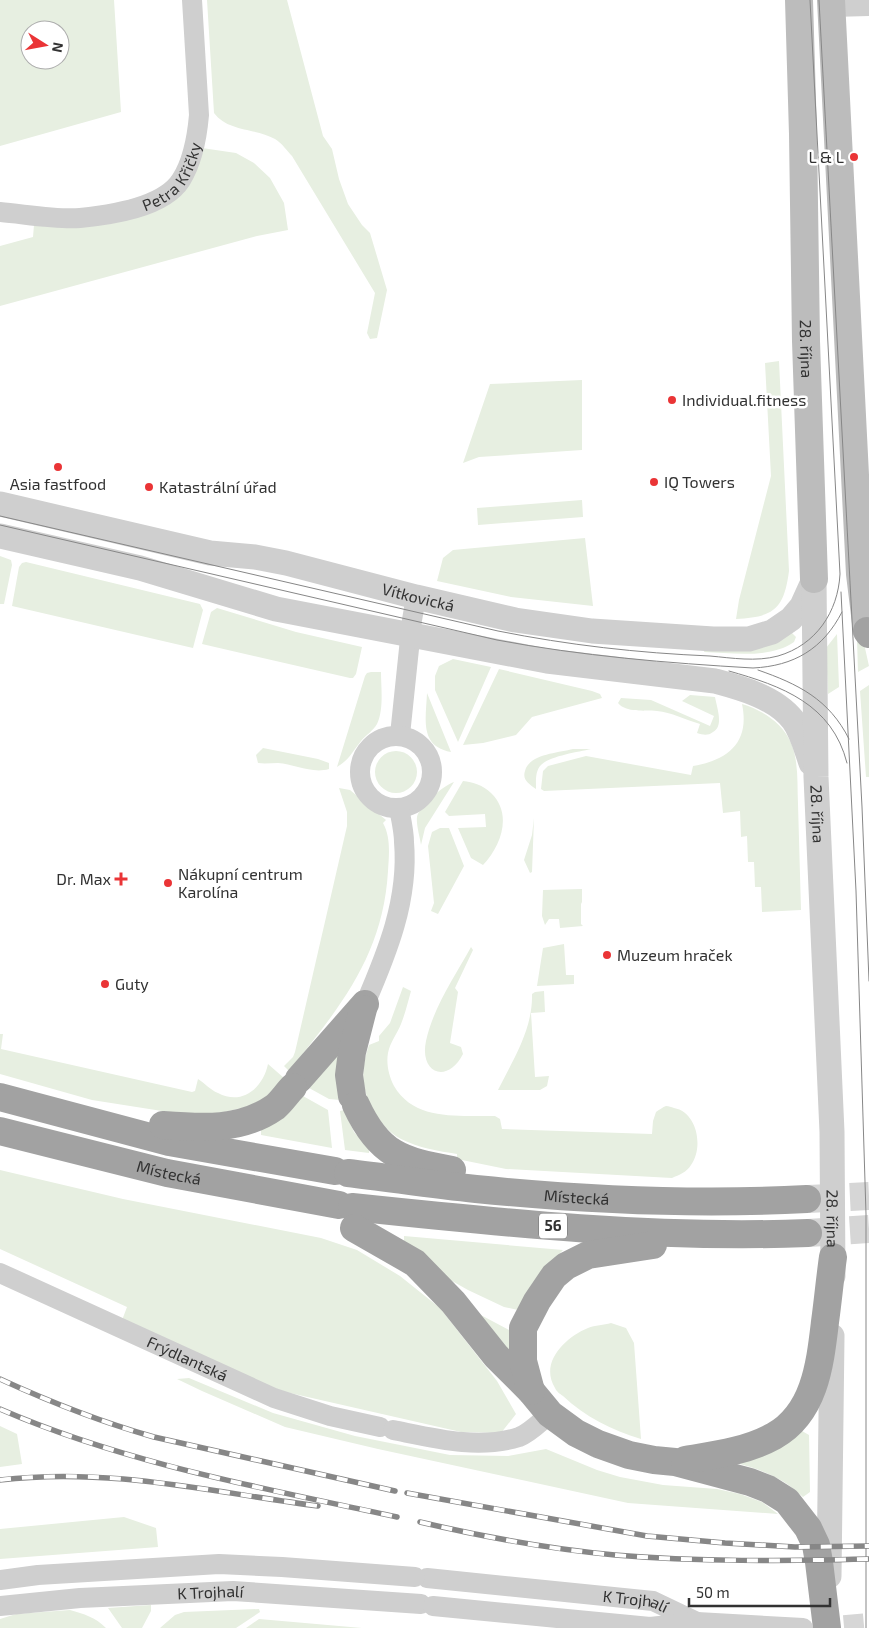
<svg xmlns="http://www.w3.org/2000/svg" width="869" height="1628" font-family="'Exo 2',sans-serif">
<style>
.green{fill:#e7efe1;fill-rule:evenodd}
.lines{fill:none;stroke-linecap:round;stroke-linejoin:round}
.minor-tunnel{stroke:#d6d6d6;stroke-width:20;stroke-dasharray:20 10;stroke-linecap:butt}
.trunk-tunnel{stroke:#d6d6d6;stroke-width:28;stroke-dasharray:28 14;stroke-linecap:butt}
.minor{stroke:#cfcfcf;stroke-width:20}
.tertiary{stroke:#cfcfcf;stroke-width:25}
.secondary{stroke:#bcbcbc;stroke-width:28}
.trunk{stroke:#a2a2a2;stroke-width:28}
.tram{stroke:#878787;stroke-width:1}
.rail-casing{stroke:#878787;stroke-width:5.5}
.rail{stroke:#fff;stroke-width:4;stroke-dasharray:11;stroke-linecap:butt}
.poi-dot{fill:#ea3436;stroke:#fff;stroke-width:2}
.labels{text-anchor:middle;stroke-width:5;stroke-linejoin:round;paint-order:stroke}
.shield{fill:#fff;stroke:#707070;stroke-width:1}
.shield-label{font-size:15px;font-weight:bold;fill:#323232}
.poi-label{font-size:16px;fill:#323232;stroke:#fff;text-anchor:start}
.street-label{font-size:16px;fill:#323232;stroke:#fff}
</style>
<rect width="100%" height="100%" fill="#fff"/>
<path class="green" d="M0,0h114l7,112 -121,34zM30,30h30v30h-30z
M207,0h80l36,136 9,13 7,30 9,25 14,21 8,8 17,57 -10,48 -7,1 -3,-6 8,-40 -83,-137c-5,-5 -10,-13 -17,-17 -19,-11 -47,-7 -61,-26z
M202,148l34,5 18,10 16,15 14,25 4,27 -31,6 -257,70v-60l33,-9 1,-12 44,3 73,-16z
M779,361l10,210c-5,38 -15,46 -53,48l3,-19 32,-124 -6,-113z
M582,380v70l-103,7 -16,6 27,-79z
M582,500l1,17 -105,8 -1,-17z
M585,538l8,68 -82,-9 -74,-16 6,-23 10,-8z
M0,556l11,4 1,5 -8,39h-4z
M26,562l174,42 3,6 -10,38 -181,-42 7,-39 3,-4z
M217,608l79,24 66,15 -6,27 -3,4h-3l-148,-34 9,-32z
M792,633l4,4 -2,5c-24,17 -62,11 -90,10l1,-5z
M837,634l2,53 -11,7 -2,-46z
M863,639l6,27 -11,6 -1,-32z
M453,659l38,8 -33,75 -23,-52v-14l4,-10z
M499,669l93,22 8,3 2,4 -70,19 -16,18 -33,8 -20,2z
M371,672h10c0,16 3,37 -4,52 -4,7 -11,11 -16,17 -8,10 -12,19 -24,26l28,-91 2,-3z
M869,685v92h-3l-6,-86z
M427,693l24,59c-32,-6 -25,-33 -24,-59z
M690,695l25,2c2,11 9,29 -2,35 -5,4 -10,3 -16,1l3,-9c-14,-4 -29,-12 -43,-13 -12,-1 -31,2 -39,-8l3,-5 30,2 59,26 4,-10 -32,-15z
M742,704c20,6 41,19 49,39 8,19 6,41 7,61 1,35 2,71 3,106l-39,2 -1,-25h-6l-1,-25h-6l-1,-26 -6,1 -1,-26 -17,2 -3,-30 -176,8 -3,-2 2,-18 5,-5 38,-10 105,19 2,-9c36,-6 57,-24 49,-62z
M263,748l55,11 11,4v6c-17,5 -35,-5 -51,-6 -7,0 -13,1 -20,0l-2,-8z
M573,749h18c-13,3 -41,7 -50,16 -6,6 -5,16 -5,24 -7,-5 -14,-9 -11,-18 4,-17 33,-18 48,-22z
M375 772a21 21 0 1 1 42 0a21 21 0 1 1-42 0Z
M463,781c10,1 20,4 28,12 22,21 10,53 -8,72l-12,-7 -13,-30 28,-1 -1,-13 -36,2 -4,-4z
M454,782l-29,46 -4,17c-1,-8 -5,-20 -4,-28 2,-11 27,-32 37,-35z
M339,788l11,2 36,30 -3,3c8,14 6,32 5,48 -5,85 -48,136 -99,200l-5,-5 9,-9 2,-5 52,-226v-14z
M534,818l-2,54 -2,1 -6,-13 8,-25z
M440,828h9l15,38 -26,48 -7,-3 3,-8 -6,-57 4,-14z
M582,889v13l-1,2v20l2,2 -23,2 -1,-9h-10l-4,6 -3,-9 1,-26z
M564,944l2,31h8v9l-37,2 6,-38z
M471,947l2,3 -18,38 3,4 -8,51 11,4 2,7c-15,30 -44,20 -37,-13 7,-33 29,-65 45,-94z
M403,987l8,4c-3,11 -6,23 -10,33 -4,10 -11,18 -13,29 -2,11 1,23 6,33 21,36 66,29 101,30l5,3 2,10 150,5 1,-13 3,-9c3,-2 7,-5 10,-6 3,0 5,1 8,2 23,4 30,39 17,57 -4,7 -12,10 -19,13l-166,-9 -49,-10v-5c-19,-3 -38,-6 -56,-15 -11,-6 -18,-14 -25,-24 -15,-24 -16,-44 -7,-70l10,-4v-5l11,-13z
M544,991l1,21 -14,1 4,64 14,-1 -2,10 -7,4h-42c15,-30 35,-61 34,-96l3,-2z
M0,1034h3l-2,15 191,43 3,-1 3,-12c7,4 12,11 20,14 24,13 45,-5 50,-29l16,14 -20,21 -14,7 -30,7 -39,1 -89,-14 -92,-26z
M338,1051l2,49 -11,-1 -20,-11z
M303,1096l25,14 4,38 -71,-13v-5z
M344,1110l10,22 15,17v4l-24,-3 -5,-39z
M0,1170l123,29 198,39 36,12 43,26 40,32 57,73 19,33 -15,19 -40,-1 -193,-44 -147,-65 6,-16 -127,-58z
M404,1236l159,14 -31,34 -14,26 -14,-3 -36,-17 -32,-18 -32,-27z
M477,1313l36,19 -1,18 -6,-1z
M611,1323l15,5 8,15 7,96c-29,-9 -56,-22 -78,-43 -3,-2 -7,-5 -8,-8 -16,-26 11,-51 33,-60 7,-3 16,-3 23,-5z
M189,1378l84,35 82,23 95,19 58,1 38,-7 51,21 23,7 43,8 54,4 23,5 22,8 16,12 -150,-11 -250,-54 -93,-22 -83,-36 -25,-12z
M0,1426l17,8 5,30 -22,3z
M802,1431l7,4 1,57 -7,5c-21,-20 -39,-26 -66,-34z
M124,1517l32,11 2,19 -158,12v-30z
M151,1605v6l-9,17h-20l-14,-20z
M259,1609l1,3 -24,16h-76l15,-13 9,-3z
M70,1610c14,4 25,7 36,18h-106v-9l16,-5z
M259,1619l103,9h-116z"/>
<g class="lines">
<path class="minor-tunnel" d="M814,1628l55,-5"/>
<path class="trunk-tunnel" d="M808,1199l61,-3
M808,1233l61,-4"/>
<g class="minor">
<path d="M832,7l37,-1"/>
<path id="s1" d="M0,212c24,2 57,8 80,6 30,-3 83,-10 101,-38 12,-19 16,-42 18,-65l-7,-115"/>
<path d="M400,735l12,-115 4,-23"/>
<circle cx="396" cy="772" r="36"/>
<path d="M365,1004c22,-51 44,-104 39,-162 0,-11 -3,-23 -5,-34"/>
<path id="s2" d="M0,1273l274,125 56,18 50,11"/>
<path d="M393,1430c40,8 85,20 126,7 11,-4 22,-16 31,-23"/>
<path id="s3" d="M427,1578l226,23 44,21"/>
<path d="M0,1580l38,-5 181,-11 63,3 133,10"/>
<path id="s4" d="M0,1606l80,-8 153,-7 188,13"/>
<path d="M433,1606l217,21 47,-5 106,6"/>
</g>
<g class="tertiary">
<path id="s5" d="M0,504l210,49 45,4 31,6 130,34 99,23 77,11 121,8h36l23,-7 19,-13 11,-13 10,-22"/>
<path d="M0,536l140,32 136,41 271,52 168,20c26,7 60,16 78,39 9,12 13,29 18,43"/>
<path id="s6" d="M814,579l2,198 16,355 1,144"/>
<path d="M829,1576l3,-240"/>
</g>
<g class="secondary">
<path id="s7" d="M799,0l4,134 3,207 8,238"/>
<path d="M831,0l29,574 7,57"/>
</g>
<g class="trunk">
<path d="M867,631l2,3"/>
<path d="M299,1079l66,-75"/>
<path d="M352,1096l-3,-21 3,-23 11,-43"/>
<path d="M0,1097l169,45 166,29"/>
<path d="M356,1105c23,50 46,56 96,65"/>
<path d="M163,1125c39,3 78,6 112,-18 7,-6 12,-14 18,-20"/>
<path id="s8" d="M0,1131l167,42 172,32"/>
<path id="s9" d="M348,1173c43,5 85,12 128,16 110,11 221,16 331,10"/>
<path d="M352,1207c152,16 304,32 456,26"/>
<path d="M354,1228l61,35 38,39 43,54 35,35 19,23 26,19 22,11 31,11 25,5 21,2 75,20 18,7 19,12 21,27 8,17 3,17 8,66"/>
<path d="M531,1391l-8,-30v-33l14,-27 17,-25 12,-10 22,-11 65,-10"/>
<path d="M685,1460c30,-5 62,-9 89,-24 41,-23 46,-72 51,-114 3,-22 5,-44 8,-65"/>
</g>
<path class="tram" d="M819,0l43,807 7,174
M0,516l498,115c70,14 140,22 212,25 22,2 46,6 68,0 38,-11 60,-44 62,-82l-30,-574
M0,525l497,115c85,16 170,23 256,28 41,-2 70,-19 89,-56
M841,592l15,299 10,323v414
M758,670c40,14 71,29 91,69
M729,671c53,15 103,33 118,92"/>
<defs>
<path id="rail" d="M0,1379c50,23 101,43 154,58l241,54
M0,1409c127,55 263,79 397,108
M0,1480c109,-13 211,12 318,26
M407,1493l240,43 78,7 70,4 74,-1
M420,1522c64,15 129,27 195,33 84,7 169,6 254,4"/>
</defs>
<use href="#rail" class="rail-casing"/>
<use href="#rail" class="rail"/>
</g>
<g class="poi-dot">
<circle cx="854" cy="157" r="5"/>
<circle cx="672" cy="400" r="5"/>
<circle cx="58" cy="467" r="5"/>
<circle cx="654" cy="482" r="5"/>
<circle cx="149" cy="487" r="5"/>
<path d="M118.5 871.5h5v5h5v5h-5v5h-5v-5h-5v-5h5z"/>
<circle cx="168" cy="883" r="5"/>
<circle cx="607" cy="955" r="5"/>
<circle cx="105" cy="984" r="5"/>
</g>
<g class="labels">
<rect class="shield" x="539" y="1213.5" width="28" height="25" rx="4"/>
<g class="shield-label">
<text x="553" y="1231">56</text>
</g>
<g class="poi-label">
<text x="844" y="163" text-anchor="end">L &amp; L</text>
<text x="682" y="406">Individual.fitness</text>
<text x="664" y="488">IQ Towers</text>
<text x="58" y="490" text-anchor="middle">Asia fastfood</text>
<text x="159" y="493">Katastrální úřad</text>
<text x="178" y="880">Nákupní centrum<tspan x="178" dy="18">Karolína</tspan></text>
<text x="111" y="885" text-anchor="end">Dr. Max</text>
<text x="617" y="961">Muzeum hraček</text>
<text x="115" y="990">Guty</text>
</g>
<g class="street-label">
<text dy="6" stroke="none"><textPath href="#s1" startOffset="188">Petra Křičky</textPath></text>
<text dy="6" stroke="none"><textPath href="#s7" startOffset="349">28. října</textPath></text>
<text dy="6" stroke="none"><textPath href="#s5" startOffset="429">Vítkovická</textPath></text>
<text dy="6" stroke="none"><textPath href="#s6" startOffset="235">28. října</textPath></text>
<text dy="6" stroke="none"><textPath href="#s8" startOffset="174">Místecká</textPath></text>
<text dy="6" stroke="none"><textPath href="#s9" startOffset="230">Místecká</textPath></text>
<text dy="6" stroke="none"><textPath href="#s6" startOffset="640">28. října</textPath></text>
<text dy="6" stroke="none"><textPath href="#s2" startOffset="206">Frýdlantská</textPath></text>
<text dy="6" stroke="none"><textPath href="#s4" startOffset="211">K Trojhalí</textPath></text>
<text dy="6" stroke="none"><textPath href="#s3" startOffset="210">K Trojhalí</textPath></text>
</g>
</g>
<g transform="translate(45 45) rotate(101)"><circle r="24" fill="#ffffff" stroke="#adadad"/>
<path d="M0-4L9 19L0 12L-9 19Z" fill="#ea3436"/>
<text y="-8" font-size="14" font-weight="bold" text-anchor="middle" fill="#323232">N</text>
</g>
<path d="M689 1598v8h141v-8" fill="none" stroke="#323232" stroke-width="2.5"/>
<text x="696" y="1598" font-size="15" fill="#323232" stroke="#ffffff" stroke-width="4" paint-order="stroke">50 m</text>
</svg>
